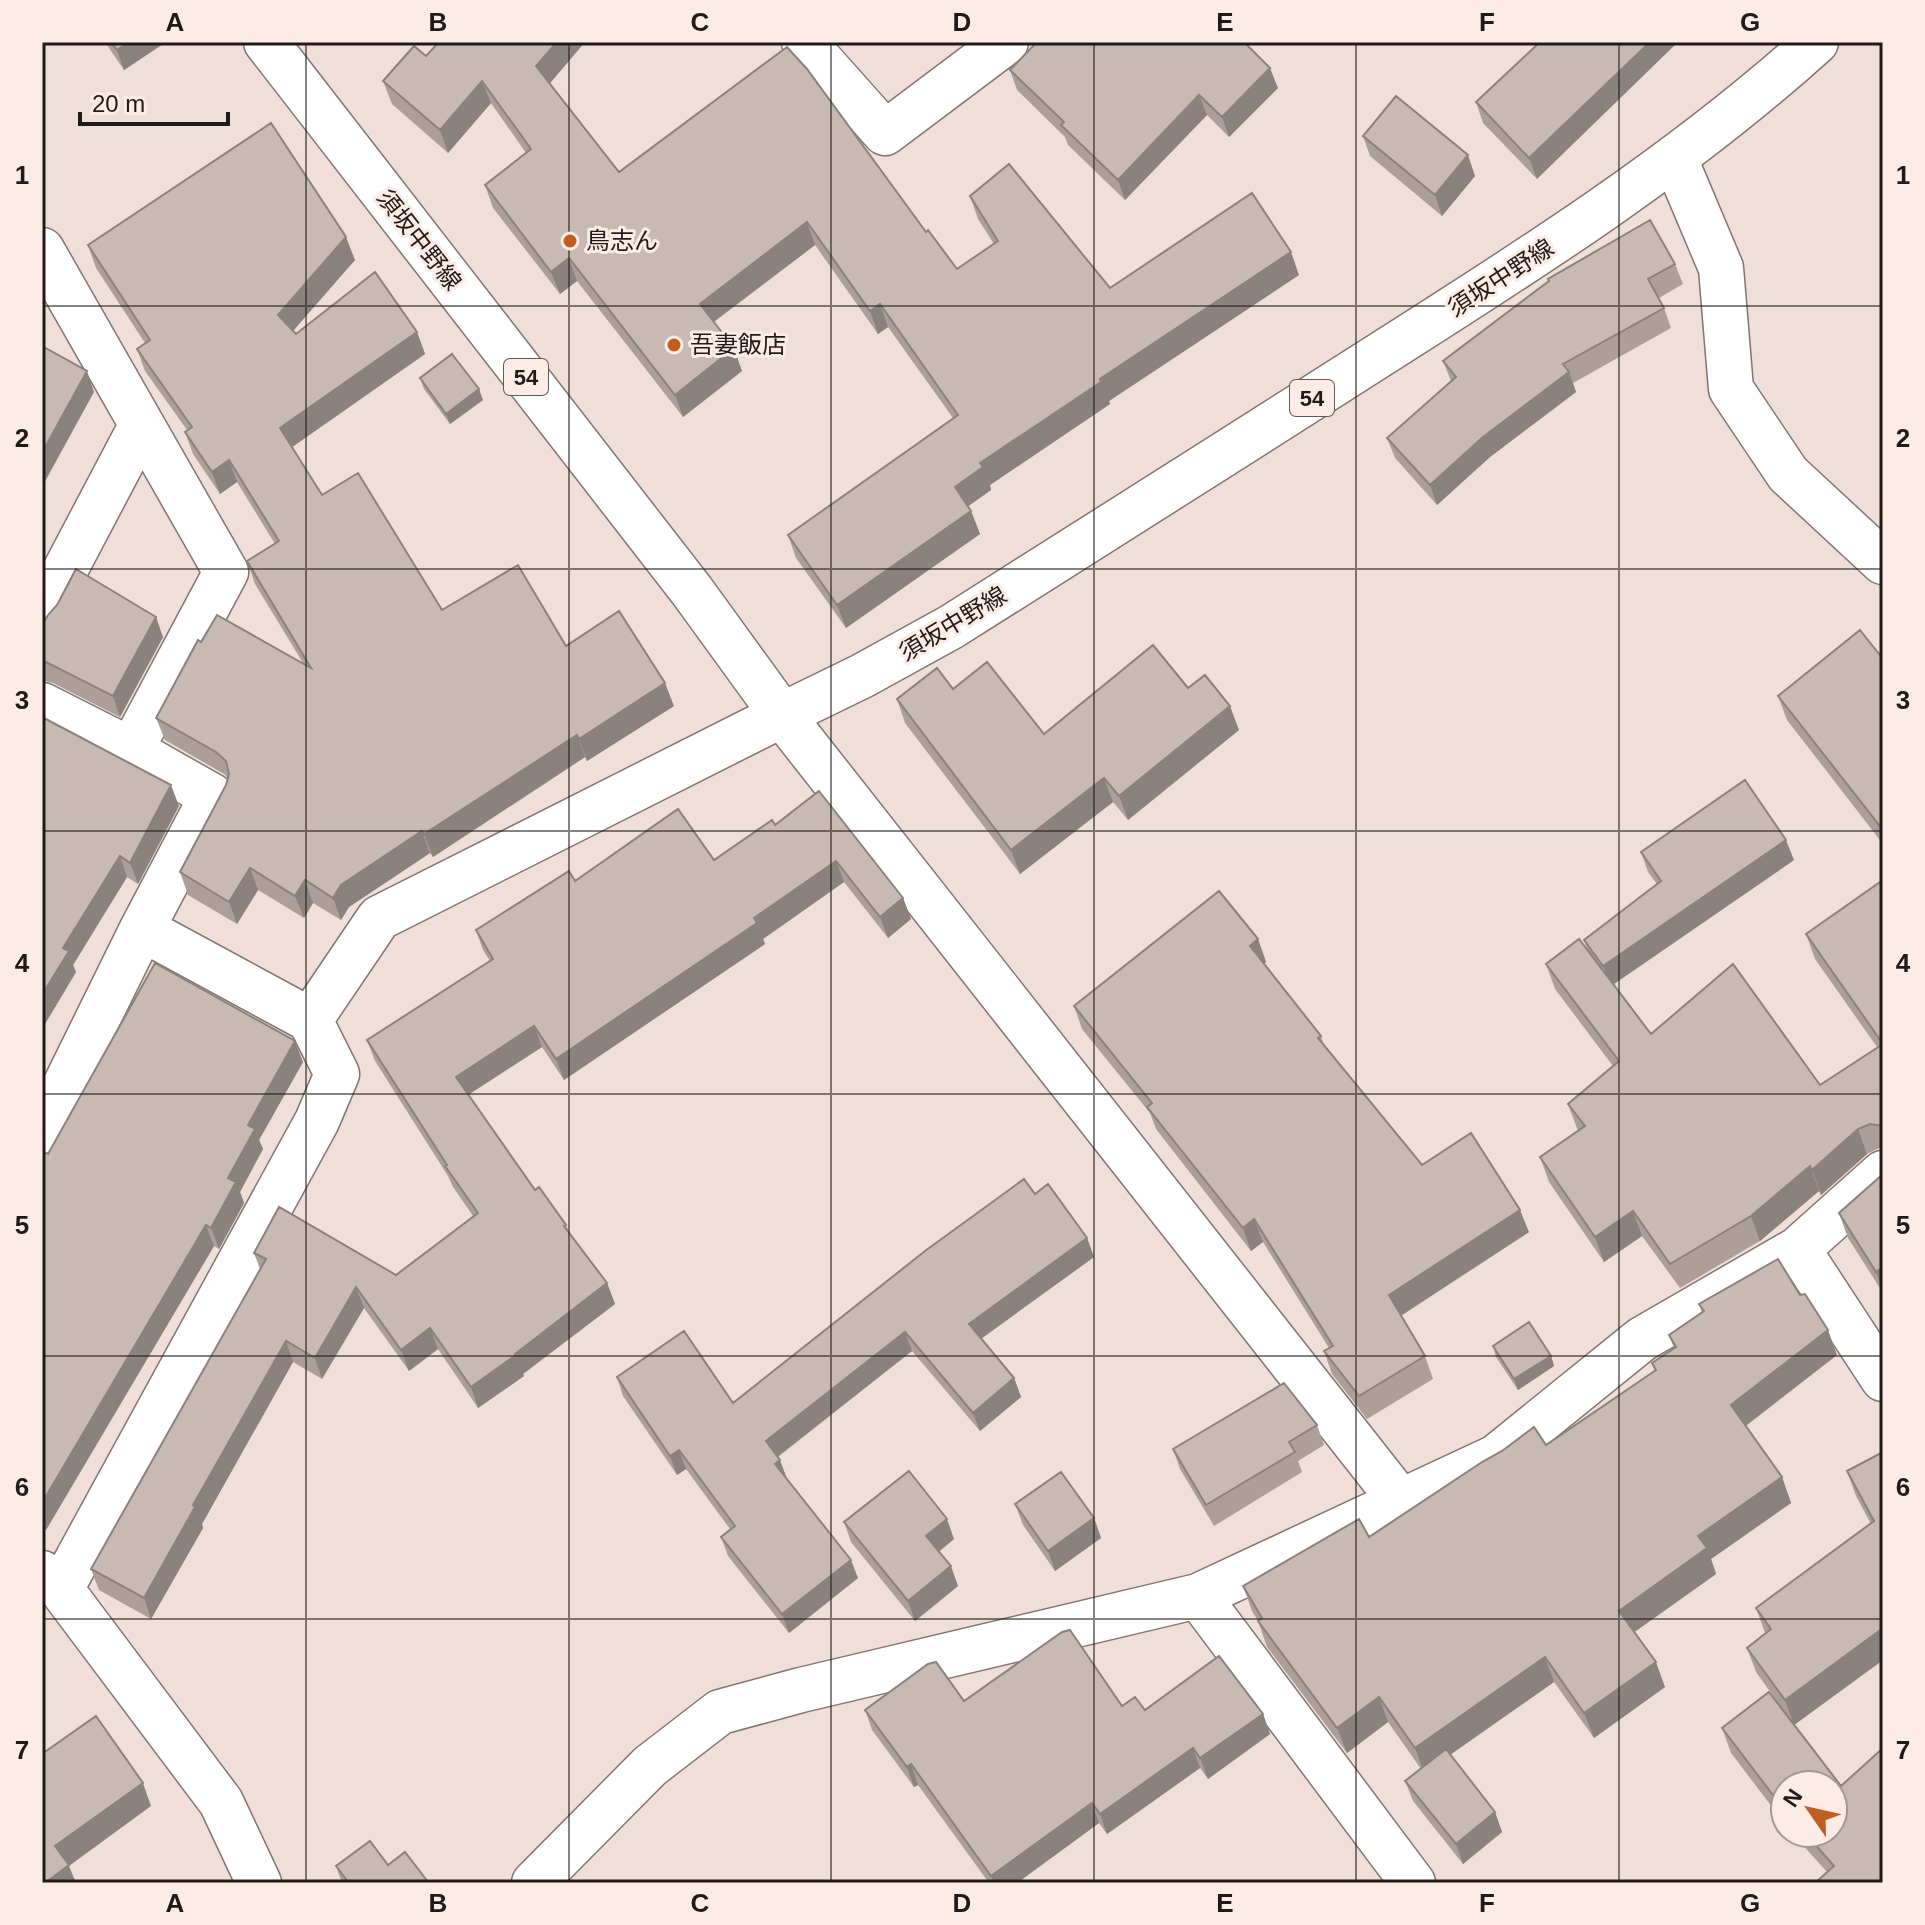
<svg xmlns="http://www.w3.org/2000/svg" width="1925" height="1925" font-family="Helvetica,'Noto Sans JP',sans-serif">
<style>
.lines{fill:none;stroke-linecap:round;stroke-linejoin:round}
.minor-casing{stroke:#83756f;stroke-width:47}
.major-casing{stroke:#83756f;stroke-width:47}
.minor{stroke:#fff;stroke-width:44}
.major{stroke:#fff;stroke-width:44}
.wall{fill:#ac9f99}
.shaded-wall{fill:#8c827d}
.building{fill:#c8b9b2;stroke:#8c827d;stroke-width:2}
.grid{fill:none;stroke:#201b18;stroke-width:2;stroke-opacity:0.55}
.poi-dot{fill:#c15f23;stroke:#fcece5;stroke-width:3}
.labels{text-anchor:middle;stroke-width:6;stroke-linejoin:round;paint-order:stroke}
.shield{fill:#fcece5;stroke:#625a56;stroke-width:2}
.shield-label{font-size:22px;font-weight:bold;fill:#201b18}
.street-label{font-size:24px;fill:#201b18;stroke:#fcece5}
.poi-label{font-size:24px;fill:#201b18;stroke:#fcece5;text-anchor:start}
.neatline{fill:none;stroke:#201b18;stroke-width:3}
.grid-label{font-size:26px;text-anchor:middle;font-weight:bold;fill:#201b18}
</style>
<rect width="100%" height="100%" fill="#efdfd8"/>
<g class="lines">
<defs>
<path id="minor" d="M804,42l81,91 121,-91
M1675,159l46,109 10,121 57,85 95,88
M42,250l184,322 -95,178
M42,614l99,-188
M42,705l89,45 81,46 -70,133
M42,1132l100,-203 168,91 69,-102 403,-203 620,788
M1798,1249l85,130
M42,1573l19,16 160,213 38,81
M61,1589l256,-468 20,-47 -27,-54
M1198,1596l215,287
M534,1883l116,-117 70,-54 81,-22 397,-94 298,-139 146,-118 156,-90 85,-76"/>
<path id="major" d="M266,42l426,549 90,124 80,-39 89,-49c141,-89 283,-179 424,-269 153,-97 306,-194 441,-316"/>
</defs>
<use href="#minor" class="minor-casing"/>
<use href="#major" class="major-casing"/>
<use href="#minor" class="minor"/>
<use href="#major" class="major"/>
</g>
<path class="wall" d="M105,42h61l-42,28z
M439,42h146l-35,41 69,89 307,60 31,37 37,-25 -16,-25 -8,-23 140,92 189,-13 -190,126 1,3 -120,81 1,5 -23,16 3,5 9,23 -134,94 -50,-70 -8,-23 165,-117 -65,-91 -10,7 -63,-89 -101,77 28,49 -59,46 -106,-136 -17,13 -67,-86 -8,-23 41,-32 -35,-50 -43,50 -56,-49 -9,-23 43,-25z
M1540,42l-3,137 -54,-56 -7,-21z
M1010,70l268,18 -49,49 -22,-22 -82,85 -57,-55 -3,-8 -48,-47z
M1363,136l112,40 -33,40 -72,-60z
M88,245l267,15 -62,70 3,4 121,-2 8,22 -133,93 30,48 120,115 124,36 108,60 -87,55 -2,-4 -152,100 -3,-4 -81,54 -8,13 -28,-17 -9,15 -46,-28 -21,34 -49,-29 -8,-23 46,-87 2,-7 -4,-4 -59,-34 -9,-22 45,-76 102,21 -48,-79 -8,-23 28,-17 -38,-62 -17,12 -27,-40 -8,-22 2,-2 -42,-59 -8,-22 8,-6 -49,-75z
M1675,264l8,20 -24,14 5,10 7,20 -98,55 3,9 -86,65 -53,48 -42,-47 -8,-20 64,-57 -8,-20z
M420,378l63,22 -33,24 -26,-35z
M42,625l121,12 -43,80 -67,-34 -11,-3z
M1883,659v185l-96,-124 -9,-24z
M1188,688l51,42 -111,90 -15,-18 -93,72 -115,-151 -8,-24 56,-10 91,45z
M42,717l137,89 -41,78 -11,-7 -54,88 3,7 -34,57z
M775,825l128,73 8,21 -23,19 -44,-56 -81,57 2,5 -201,136 -22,-33 -74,48 67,95 31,35 3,7 38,51 8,21 -92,70 1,2 -46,32 -40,-59 -29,22 -45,-63 -42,71 -29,-17 -91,162 1,4 -52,91 -52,-29 -8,-21 169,-300 -6,-16 142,22 77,-59 -20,-29 -5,-11 -73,-115 -8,-21 123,-79 -7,-11 -7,-20 99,-49 139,-21z
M1641,852l153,8 -180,124 37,50 169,51 57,-38 -62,-88 -9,-25 77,-54v269l-4,-1 -12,6 -46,41 -2,-4 -59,50 -80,47 -38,-52 -38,26 -55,-80 -9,-25 38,-26 -10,-27 45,-38 -58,-77 -9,-25 42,-13 -4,-11 73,-56 -9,-12z
M1258,939l8,23 -2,2 57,72 3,9 98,120 107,67 -128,84 24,40 8,23 -66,40 -35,-45 -8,-23 5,-3 -66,-106 -12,9 -95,-122 -6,-16 -68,-84 -8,-23z
M303,1062l-44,78 4,9 -23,43 4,11 -25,46 -5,-3 -168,284 -4,-2v-377l6,3z
M1883,1174v119l-35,-55 -9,-25z
M1035,1194l52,44 7,19 -113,82 33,39 7,19 -41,34 -68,-80 -134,106 9,22 71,99 -69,55 -61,-77 -7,-19 9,-8 -44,-60 -9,6 -54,-79 -6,-19 116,26z
M1699,1304l138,51 -91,71 36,51 9,26 -80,56 5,15 -82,58 31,55 -71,51 -40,-56 -104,73 45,57 7,20 -39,32 -50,-63 -8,-20 16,-12 -33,-47 -41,31 -80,-106 -9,-26 -6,-10 -9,-25 126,-49 177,-92 109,-74 -3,-8 22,-15 -5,-13 33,-22z
M1493,1346l58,10 3,10 -36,24 -22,-33z
M1317,1425l7,20 -26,16 4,11 -88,54 -34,-57 -7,-20z
M1883,1452v208l-89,65 89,158 -56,-11 -35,-39h41l-48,-48v39l-54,-71 -9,-25 67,-10 -33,-46 -9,-24 18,-15 -9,-25 115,-84 -15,-28 -9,-25z
M1015,1504l79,14 7,20 -46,33 -32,-46z
M844,1522l110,17 -15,13 19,34 -43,35 -64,-79z
M964,1701l158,5 23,4 118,4 7,20 -62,45 -8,-11 -93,66 -8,-11 -82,60h-28l-71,-98 -4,2 -42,-57 -7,-20z
M405,1852l23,31h-86l-6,-17 52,-1z"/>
<path class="shaded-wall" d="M129,42h37l-42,28 -7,-20z
M557,42h28l-40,47 -9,-23z
M1650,42h28l-141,137 -8,-21z
M1270,68l8,20 -49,49 -7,-20z
M482,81l9,22 -43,50 -8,-23z
M1199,95l8,20 -82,85 -7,-20z
M1468,155l7,21 -33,40 -7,-21z
M807,222l8,23 -107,81 -8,-22z
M346,237l9,23 -68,78 -9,-23z
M1291,252l8,23 -190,126 1,3 -120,81 1,5 -28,20 -8,-23 25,-24 120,-84z
M569,258l8,23 -17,13 -9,-22z
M880,304l8,23 -10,7 -8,-23z
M417,332l8,22 -137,96 -8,-22z
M734,348l8,23 -59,46 -8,-22z
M87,371l7,21 -52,95v-34z
M1569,372l7,20 -86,65 -53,48 -7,-20 53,-48z
M479,389l4,11 -33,24 -4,-10z
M229,460l8,22 -17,12 -8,-22z
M971,511l9,23 -134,94 -9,-23z
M156,617l7,20 -43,80 -7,-21z
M665,683l9,23 -87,55 -8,-22z
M1230,706l9,24 -111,90 -9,-24z
M577,735l8,22 -152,100 -9,-23z
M1104,778l9,24 -93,72 -9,-24z
M171,785l8,21 -41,78 -8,-21z
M422,831l8,22 -81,54 -8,13 -8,-22 8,-13z
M1786,840l8,20 -183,126 -8,-20z
M120,856l7,21 -54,88 3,7 -34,57v-34l21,-47z
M836,861l8,21 -81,57 2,5 -201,136 -8,-21z
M250,868l8,22 -21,34 -8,-22z
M305,880l8,23 -9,15 -9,-22z
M903,898l8,21 -23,19 -8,-21z
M1258,939l8,23 -8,6 -8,-22z
M534,1026l8,21 -79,51 -7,-21z
M295,1041l8,21 -44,78 4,9 -23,43 4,11 -25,46 -8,-21 17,-50 20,-53z
M1858,1129l9,25 -46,41 -9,-25z
M1810,1166l9,25 -59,50 -9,-25z
M1520,1210l9,22 -132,86 -8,-23z
M1633,1211l9,25 -38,26 -9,-25z
M1254,1219l9,23 -12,9 -8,-23z
M206,1225l8,21 -168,284 -4,-10v-17z
M1087,1238l7,19 -119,86 -6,-19z
M1883,1267v23l-7,-18z
M607,1283l8,21 -92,70 1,2 -46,32 -7,-21z
M356,1287l8,21 -42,71 -7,-21z
M430,1328l8,21 -29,22 -8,-21z
M1828,1330l9,25 -97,75 -9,-25z
M905,1332l7,19 -139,109 -7,-19z
M286,1341l7,21 -91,162 1,4 -52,91 -7,-21 49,-93z
M1551,1356l3,10 -36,24 -4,-11z
M1014,1378l7,19 -41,34 -7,-18z
M679,1450l7,19 -9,6 -7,-19z
M780,1460l7,19 -12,-15z
M1782,1477l9,26 -80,56 5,15 -87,62 -10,-25 79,-75z
M1094,1518l7,20 -46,33 -7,-20z
M947,1519l7,20 -21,17 -7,-20z
M851,1560l7,18 -69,55 -7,-19z
M951,1566l7,20 -43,35 -7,-20z
M1883,1628v32l-89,65 -9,-25z
M1545,1657l9,25 -130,91 -9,-25z
M1656,1662l9,25 -71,51 -10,-25z
M1379,1697l9,25 -41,31 -10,-25z
M1263,1714l7,20 -62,45 -8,-21z
M1193,1748l7,20 -93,66 -7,-20z
M911,1764l7,21 -4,2 -7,-20z
M143,1783l8,23 -82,60 7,17h-31l10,-37z
M1092,1803l7,20 -82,60h-23l-3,-7z
M1495,1812l7,20 -39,32 -7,-20z"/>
<path class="building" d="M111,42h18l-12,8z
M439,42h118l-21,24 83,106 168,-125 20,22 119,163 2,-2 29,39 41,-28 -28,-45 39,-32 101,124 142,-95 39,59 -191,127 1,3 -121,81 3,4 -28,20 16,24 -134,94 -49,-70 170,-120 -78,-111 -10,7 -63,-89 -107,82 34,44 -59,47 -106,-137 -18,14 -66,-87 46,-36 -49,-68 -42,49 -57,-49 31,-35 12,10z
M1037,42h207l26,26 -48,49 -23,-22 -81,85 -57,-55 3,-3 -54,-52z
M1540,42h110l-121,116 -53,-56z
M1396,96l72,59 -33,40 -72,-59z
M271,123l75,114 -68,78 18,19 79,-62 42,60 -137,96 42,67 36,-22 84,137 76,-45 48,81 53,-35 46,72 -86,56 -2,-4 -153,99 -2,-3 -81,54 -8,13 -28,-18 -10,16 -45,-28 -21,34 -49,-30 46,-87 3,-11 -3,-13 -10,-9 -60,-34 42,-78 3,2 16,-27 94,53 -64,-107 32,-20 -50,-81 -17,12 -27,-40 7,-5 -55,-78 13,-9 -62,-95z
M1650,220l25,44 -27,15 16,29 -101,56 6,8 -86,65 -53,48 -43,-47 69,-61 -13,-16 106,-80 -1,-2z
M42,346l45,25 -45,82z
M452,354l27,35 -33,25 -26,-36z
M76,569l80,48 -43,79 -67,-34h-4v-37l6,-10 9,-10z
M1860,630l23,29v171l-105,-134z
M1153,645l35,43 17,-13 25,31 -111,90 -15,-18 -93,72 -114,-151 40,-31 16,21 34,-27 57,72z
M42,717l129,68 -41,78 -10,-7 -57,92 6,3 -27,44z
M1745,780l41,60 -183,126 -19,-26 77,-59 -20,-29z
M819,791l84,107 -23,19 -44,-56 -82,57 3,5 -201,136 -22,-33 -78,51 79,113 4,-3 27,38 -2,1 43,57 -92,71 1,1 -45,32 -41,-59 -29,22 -45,-63 -41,71 -29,-17 -93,164 2,2 -51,91 -53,-29 175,-310 -12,-6 25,-46 117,68 82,-62 -33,-47 2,-1 -80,-125 126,-81 -17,-29 93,-59 6,10 103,-72 36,51 58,-40 3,5z
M1883,880v246l-13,-2 -12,5 -46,41 -2,-4 -59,50 -81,48 -37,-53 -38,26 -55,-80 45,-31 -17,-22 51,-43 -73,-97 33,-25 72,95 82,-70 87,121 63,-41 -77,-110z
M1219,891l39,48 -8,7 71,90 -3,2 104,127 49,-32 49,77 -131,85 36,61 -66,40 -35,-45 9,-5 -79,-127 -11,9 -96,-121 5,-4 -78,-97z
M155,963l140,78 -47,84 7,4 -27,49 8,4 -25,46 -5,-3 -164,278v-352l6,3z
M1883,1174v93l-7,5 -37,-59z
M1024,1179l11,15 13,-10 39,54 -118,86 45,54 -41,35 -68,-81 -139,109 14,19 -5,4 76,96 -69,54 -61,-77 14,-11 -56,-76 -9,6 -53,-79 67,-46 49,72 192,-152z
M1778,1259l22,36 5,-1 23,36 -97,75 51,72 -84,59 9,12 -88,63 37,51 -72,51 -39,-56 -130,91 -36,-51 -42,31 -79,-107 4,-3 -19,-32 116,-67 10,18 113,-75 20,-11 32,-24 12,18 110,-75 -4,-7 24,-16 -7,-12 35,-24 -5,-7z
M1529,1322l22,34 -37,23 -21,-33z
M1284,1383l33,42 -28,17 6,10 -89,53 -33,-56z
M1883,1452v176l-98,72 -38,-52 24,-19 -15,-21 118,-87 -27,-50z
M909,1471l38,48 -21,17 25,30 -43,35 -64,-79z
M1061,1472l33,46 -46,33 -33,-47z
M1070,1630l52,76 13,-9 10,13 74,-54 44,58 -63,44 -7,-10 -93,66 -8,-11 -101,73 -80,-112 -4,3 -42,-57 63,-46 8,-2 28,39 98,-69z
M1769,1692l72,94 42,-38v135h-68l19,-17 -29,-33h28v-48h-48v26l-63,-83z
M96,1716l47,67 -88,63 14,19 -24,18h-3v-129z
M1446,1749l49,63 -39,32 -51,-63z
M370,1841l18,24 17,-13 23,30 -79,1 -13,-17z"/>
<path class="grid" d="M306,42v1841M569,42v1841M831,42v1841M1094,42v1841M1356,42v1841M1619,42v1841M42,306h1841M42,569h1841M42,831h1841M42,1094h1841M42,1356h1841M42,1619h1841"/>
<g class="poi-dot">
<circle cx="570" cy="241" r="8"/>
<circle cx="674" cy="345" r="8"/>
</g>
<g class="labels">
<g class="shield">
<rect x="504" y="359" width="44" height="36" rx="6"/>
<rect x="1290" y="380" width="44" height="36" rx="6"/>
</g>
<g class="shield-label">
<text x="526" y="385">54</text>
<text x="1312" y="406">54</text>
</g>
<g class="street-label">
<text transform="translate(419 240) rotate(52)" y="8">須坂中野線</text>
<text transform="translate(1501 278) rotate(-33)" y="8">須坂中野線</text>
<text transform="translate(953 624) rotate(-31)" y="8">須坂中野線</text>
</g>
<g class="poi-label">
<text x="586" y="249">鳥志ん</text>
<text x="690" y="353">吾妻飯店</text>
</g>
</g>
<rect width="1925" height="1925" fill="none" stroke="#fcece5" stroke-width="88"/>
<g transform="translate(1809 1809) rotate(304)"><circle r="38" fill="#fcece5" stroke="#a49893" stroke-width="2"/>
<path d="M0-6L14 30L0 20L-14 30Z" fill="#c15f23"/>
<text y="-12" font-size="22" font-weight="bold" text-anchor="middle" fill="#201b18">N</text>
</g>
<path d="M80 112v12h148v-12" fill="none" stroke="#201b18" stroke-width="4"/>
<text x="92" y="112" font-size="24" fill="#201b18" stroke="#fcece5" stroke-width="6" paint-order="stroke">20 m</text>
<rect x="44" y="44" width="1837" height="1837" class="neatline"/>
<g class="grid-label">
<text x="175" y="31">A</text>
<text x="438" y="31">B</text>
<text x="700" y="31">C</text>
<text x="962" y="31">D</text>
<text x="1225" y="31">E</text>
<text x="1487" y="31">F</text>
<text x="1750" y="31">G</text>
<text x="22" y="184">1</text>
<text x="1903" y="184">1</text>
<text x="22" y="447">2</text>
<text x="1903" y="447">2</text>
<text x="22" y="709">3</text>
<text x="1903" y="709">3</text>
<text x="22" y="972">4</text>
<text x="1903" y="972">4</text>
<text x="22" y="1234">5</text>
<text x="1903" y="1234">5</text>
<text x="22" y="1496">6</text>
<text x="1903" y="1496">6</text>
<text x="22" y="1759">7</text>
<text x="1903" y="1759">7</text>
<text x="175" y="1912">A</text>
<text x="438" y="1912">B</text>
<text x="700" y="1912">C</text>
<text x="962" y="1912">D</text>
<text x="1225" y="1912">E</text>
<text x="1487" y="1912">F</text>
<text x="1750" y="1912">G</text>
</g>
</svg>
